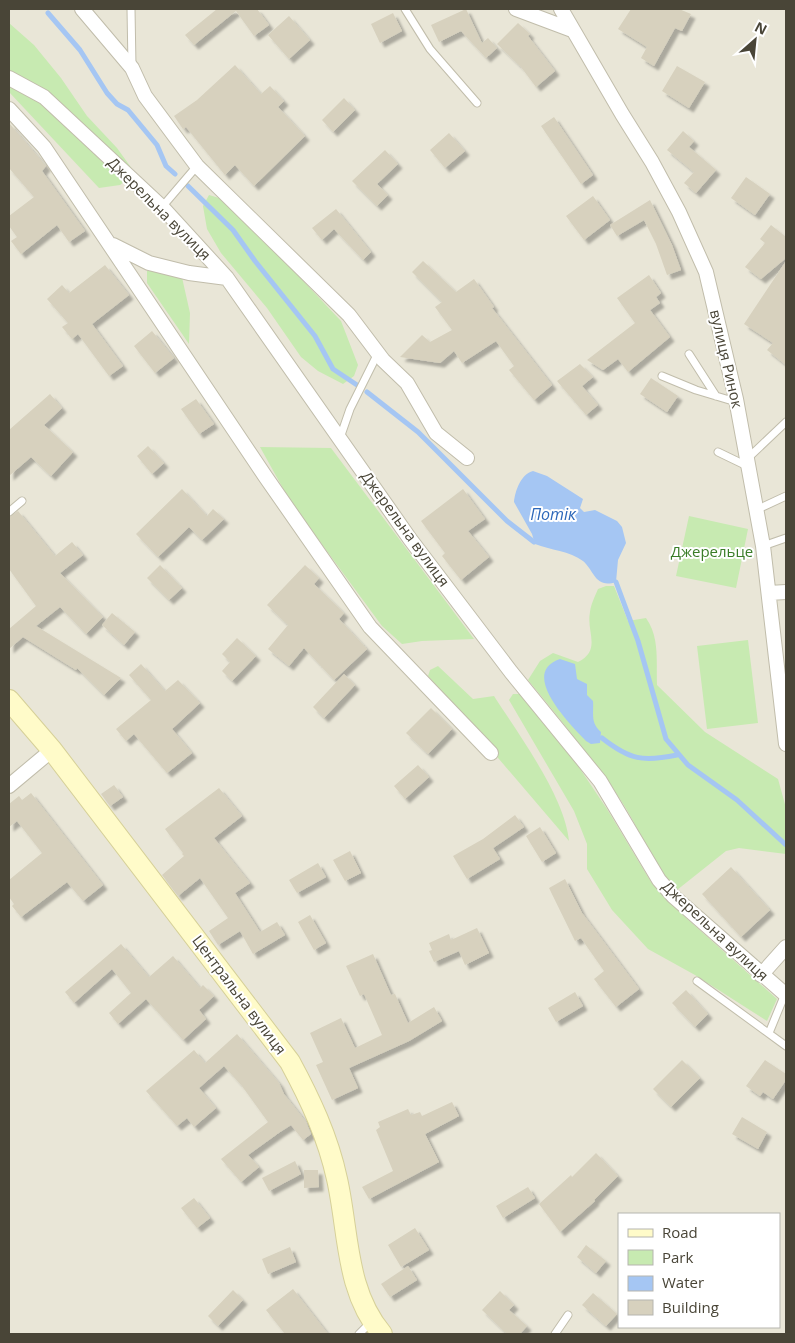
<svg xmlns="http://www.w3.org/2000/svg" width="795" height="1343" font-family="'Open Sans',sans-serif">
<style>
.residential{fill:#e9e6d7;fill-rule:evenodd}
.green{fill:#c7eab1}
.water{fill:#a5c6f3}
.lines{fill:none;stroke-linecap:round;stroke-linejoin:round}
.stream{stroke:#a5c6f3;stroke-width:5}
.building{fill:#d7d1be;filter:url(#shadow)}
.lane-casing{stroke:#c1bdab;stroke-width:9}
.street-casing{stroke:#c1bdab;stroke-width:16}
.secondary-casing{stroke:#d6d098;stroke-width:22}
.lane{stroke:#fff;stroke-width:7}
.street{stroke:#fff;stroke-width:14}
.secondary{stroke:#fffbc9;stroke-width:20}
.labels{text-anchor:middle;stroke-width:4;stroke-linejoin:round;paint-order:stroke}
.street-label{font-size:15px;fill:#494537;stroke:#fff}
.park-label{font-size:15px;fill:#3a7d28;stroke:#fff}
.water-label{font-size:16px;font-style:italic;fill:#2c67b9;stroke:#fff}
</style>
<defs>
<filter id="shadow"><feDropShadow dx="4.5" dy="4.5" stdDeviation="1" flood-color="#0004"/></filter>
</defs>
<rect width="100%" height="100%" fill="#f5f3e9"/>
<path class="residential" d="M9,9h777v1325h-777zM619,1214h160v113h-160z"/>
<path class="green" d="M9,23l25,22 27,33 26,38 30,32 18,25 -15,12 -21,3 -90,-96z
M209,195l10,3 40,36 82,87 17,44 -4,11 -11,8 -25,-13 -17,-14 -34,-49 -46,-55 -14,-24 -4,-23z
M157,269l24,4 9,40 -1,31 -42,-61v-12z
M260,447l71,1 143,191 -52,2 -20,3 -20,-18 -92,-125z
M689,516l59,13 -12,59 -60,-12z
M606,586h8l14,35 18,-3c14,20 10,43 11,67l48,47 73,47 8,29v46l-47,-6 -13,3 -49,39c-25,-25 -37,-61 -57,-91 -28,-41 -60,-80 -92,-119l12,-19 13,-8 25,9c24,-12 8,-30 12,-50 1,-8 5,-16 8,-23z
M748,640l10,83 -51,6 -10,-83z
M438,666l35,33 21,-3c25,39 71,101 75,145l-141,-165 2,-6z
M513,694h7l44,51 43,64 44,73 33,34 93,83 -10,22 -72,-46 -47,-26 -36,-39 -25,-41v-25l-13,-33 -65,-111z"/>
<path class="water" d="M533,471l14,5 36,23 -3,9 4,4 11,-2 22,11 5,6 4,16 -8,17 -2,22c-21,7 -22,-12 -33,-21 -13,-10 -33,-11 -48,-17l-3,-10 -18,-32c1,-11 7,-28 19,-31z
M560,659l15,5 2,15 10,5v11l6,6c1,12 -3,22 8,31l-1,11 -9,1 -5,-3c-15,-16 -68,-68 -26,-82z"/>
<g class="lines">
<path class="stream" d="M48,13l32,37 27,43 10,11 11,6 29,35 9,21 9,8
M188,186l45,44 22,31 60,75 18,33 24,16
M367,392l51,40 89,89 27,21
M616,582l22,59 28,98 22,26 49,35 49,45
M602,738c28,22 41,24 75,17"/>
</g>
<path class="building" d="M217,9h40l12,16 -15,11 -18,-25 -42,34 -9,-10z
M466,9l16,34 6,-5 9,10 -11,10 -25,-27 -22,11 -8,-17z
M631,9h48l12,5 -9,17 -7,-3 -21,38 -13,-8 6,-11 -29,-18z
M393,13l9,18 -22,12 -9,-19z
M289,16l21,24 -21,19 -21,-24z
M518,23l12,11 -2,2 27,35 -19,16 -15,-20 -24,-23z
M235,65l26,29 9,-8 14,15 -6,6 27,29 -51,50 -19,-21 -10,10 -39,-48 -3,2 -9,-13 23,-16z
M677,66l28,16 -16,26 -27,-17z
M344,98l11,12 -22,22 -11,-12z
M554,117l39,58 -12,9 -40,-58z
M9,123l37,43 -4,5 43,60 -16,11 -12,-17 -36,29 -10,-13 6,-4 -8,-11v-10l25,-19 -25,-29z
M683,131l11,10 -5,6 27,23 -20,23 -12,-10 10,-11 -27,-22z
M449,133l16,18 -20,17 -15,-18z
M385,150l13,14 -21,20 11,11 -11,11 -25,-25z
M746,177l24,17 -15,21 -24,-17z
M593,196l17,24 -26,20 -18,-24z
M650,200l22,45 9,25 -14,5 -11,-31 -12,-24 -27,16 -7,-11z
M336,209l35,43 -8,8 -29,-31 -12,11 -10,-12z
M771,225l15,12v21l-25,21 -16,-12 20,-24 -5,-4z
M423,261l33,31 18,-13 20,28 -2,1 60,77 -18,15 -25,-30 5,-4 -18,-25 -34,22 -8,-12 -14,12 -40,-6 22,-22 8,7 22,-12 -17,-23 7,-5 -30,-30z
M786,261v104l-19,-15 6,-7 -29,-19z
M105,265l24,30 -37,29 31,42 -14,10 -31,-42 -6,5 -10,-12 6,-4 -21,-24 15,-14 7,8z
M649,275l12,18 -5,4 4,6 -10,7 20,27 -42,35 -10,-13 -15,11 -16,-10 48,-37 -18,-25z
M152,331l22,27 -19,15 -21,-27z
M580,364l13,13 -11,9 16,19 -12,10 -29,-34z
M651,378l27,18 -11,16 -27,-18z
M50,394l12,14 -18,17 29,27 -22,24 -20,-19 -22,19v-46z
M196,399l18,25 -15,10 -18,-25z
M148,446l16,17 -12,11 -15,-18z
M182,489l25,27 6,-7 11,10 -22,21 -13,-13 -31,30 -22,-23z
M463,489l22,30 -17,12 21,26 -28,23 -19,-24 3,-3 -24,-32z
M18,511l37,45 17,-14 11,13 -23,18 43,44 -17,17 -26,-27 -24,19 85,52 -17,17 -27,-27 -1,2 -53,-33 -14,12v-20l27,-23 -27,-37v-52z
M160,565l22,23 -13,12 -22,-22z
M305,565l14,13 -5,6 30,29 -5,6 28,30 -33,31 -30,-32 -15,18 -21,-17 20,-24 -21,-20z
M112,613l23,19 -11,13 -22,-20z
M237,638l19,18 -24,25 -10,-10 8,-9 -8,-8z
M141,664l24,27 13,-11 22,23 -28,26 20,24 -25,20 -33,-39 -8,7 -10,-12 35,-29 -22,-25z
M344,674l11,11 -31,33 -11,-11z
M431,708l21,21 -24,25 -22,-21z
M418,765l11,12 -24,22 -11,-13z
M114,785l9,12 -13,9 -9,-12z
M219,788l23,28 -28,22 36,45 -15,10 25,39 17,-10 8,13 -32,19 -13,-23 -22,14 -9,-14 19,-13 -28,-40 -22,18 -16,-21 22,-19 -2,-2 1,-1 -18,-24z
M31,793l72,92 -20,16 -16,-19 -46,35 -9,-11 2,-2 -5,-7v-17l33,-27 -25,-32 -8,6v-23l10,-8 3,4z
M515,815l9,12 -31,21 7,11 -33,20 -14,-23 30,-17z
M540,827l16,26 -14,9 -16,-26z
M350,851l11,22 -16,8 -12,-21z
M318,863l8,14 -29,16 -8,-13z
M731,867l39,43 -29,27 -39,-43z
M565,879l17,34 57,76 -23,18 -22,-28 10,-8 -23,-33 -6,3 -26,-53z
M310,915l16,28 -12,7 -16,-28z
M477,928l12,25 -24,12 -6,-14 -25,11 -5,-11 3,-1 -3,-7 20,-9 2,6z
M121,944l28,33 24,-21 27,32 3,-3 11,11 -15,14 7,9 -23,21 -37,-41 -28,25 -9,-11 22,-20 -19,-24 -38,34 -9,-11z
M373,954l18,41 4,-1 13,29 26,-16 8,14 -33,20 -60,27 9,20 -26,12 -16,-35 7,-3 -13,-29 31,-15 14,30 27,-13 -18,-41 -4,2 -14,-30z
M686,990l22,24 -13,13 -23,-24z
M575,992l8,14 -27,16 -8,-14z
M237,1034l42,49 5,11 22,28 5,12 -8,6 -12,-15 -11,7 -32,23 11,12 -18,15 -20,-23 47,-37 -26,-36 -18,-20 -25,22 17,20 -22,19 -7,-9 -10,8 -31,-35 48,-41 11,13z
M682,1060l18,18 -29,29 -18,-18z
M765,1060l21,14v6l-13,19 -10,-7 -3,4 -14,-10z
M452,1102l7,14 -34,18 14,28 -70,37 -7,-12 31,-16 -17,-41 4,-3 -2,-5 30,-13 3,6 9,-3 2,4z
M742,1117l25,15 -9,17 -26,-15z
M596,1153l22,23 -24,24 1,1 -35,31 -21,-28 32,-29 1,2z
M295,1161l6,13 -32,17 -7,-13z
M304,1170h14l1,17 -15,1z
M528,1187l7,11 -32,20 -7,-12z
M194,1198l16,20 -13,10 -16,-20z
M415,1228l14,22 -28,17 -13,-22z
M586,1245l20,16 -10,12 -19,-16z
M290,1247l6,15 -28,12 -6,-15z
M408,1266l9,14 -27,17 -9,-13z
M293,1289l35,45h-43l-19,-24z
M233,1290l10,10 -25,26 -10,-10z
M500,1291l14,14 -5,5 18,16 -7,8h-13l-25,-24z
M593,1293l24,21 -11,12 -24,-21z"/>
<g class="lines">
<defs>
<path id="lane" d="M131,9l1,57
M405,9l25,40 47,54
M162,207l35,-41
M689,354l27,42
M662,376l34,14 40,12
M340,438l10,-29 28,-56
M718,452l29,14
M747,459l39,-37
M756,510l30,-14
M9,512l13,-11
M763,546l23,-8
M697,981l89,65
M769,1033l16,-39
M359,1334l12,-12
M555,1334l13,-19"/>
<path id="street" d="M82,9l50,59 13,28 52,70 152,149 34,45 24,23 29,50 31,25
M516,9l56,21
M561,9l61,105 30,48 27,50 27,60 30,127 27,147 23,198
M9,78l35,19 118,110 65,71 183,261 101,133 89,109 59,99 14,16 113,99
M9,109l35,38 221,329 105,151 121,126
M113,245l36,18 40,10 38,5
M769,593l17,-1
M9,786l43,-36
M761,975l25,-28"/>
<path id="secondary" d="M9,700l43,50 238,312c20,37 38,75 47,117 12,53 8,111 45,155"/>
</defs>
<use href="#lane" class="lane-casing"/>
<use href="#street" class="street-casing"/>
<use href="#secondary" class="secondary-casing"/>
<use href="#lane" class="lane"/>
<use href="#street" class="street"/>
<use href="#secondary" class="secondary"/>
</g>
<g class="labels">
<g class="street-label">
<text transform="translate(159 209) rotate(45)" y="5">Джерельна вулиця</text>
<text transform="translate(726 359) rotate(77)" y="5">вулиця Ринок</text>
<text transform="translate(405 529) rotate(54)" y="5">Джерельна вулиця</text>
<text transform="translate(715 931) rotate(43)" y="5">Джерельна вулиця</text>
<text transform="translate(239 995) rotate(53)" y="5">Центральна вулиця</text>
</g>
<g class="park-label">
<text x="712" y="557">Джерельце</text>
</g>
<g class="water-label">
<text x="553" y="520">Потік</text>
</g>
</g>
<rect width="795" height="1343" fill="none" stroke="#494537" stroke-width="20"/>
<rect x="618" y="1213" width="162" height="115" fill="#ffffff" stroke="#b6b5af"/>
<rect x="628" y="1229" width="25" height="8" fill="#fffbc9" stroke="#b6b5af"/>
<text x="662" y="1238" font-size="15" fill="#494537">Road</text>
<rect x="628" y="1250" width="25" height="15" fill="#c7eab1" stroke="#b6b5af"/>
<text x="662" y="1263" font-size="15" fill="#494537">Park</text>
<rect x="628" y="1276" width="25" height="15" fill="#a5c6f3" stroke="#b6b5af"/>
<text x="662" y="1288" font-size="15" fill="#494537">Water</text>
<rect x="628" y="1300" width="25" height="15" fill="#d7d1be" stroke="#b6b5af"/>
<text x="662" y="1313" font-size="15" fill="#494537">Building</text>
<g transform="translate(755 40) rotate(27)" stroke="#ffffff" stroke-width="4" paint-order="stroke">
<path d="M0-4L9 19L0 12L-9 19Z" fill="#494537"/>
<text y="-8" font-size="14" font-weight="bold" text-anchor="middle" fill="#494537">N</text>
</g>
</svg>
